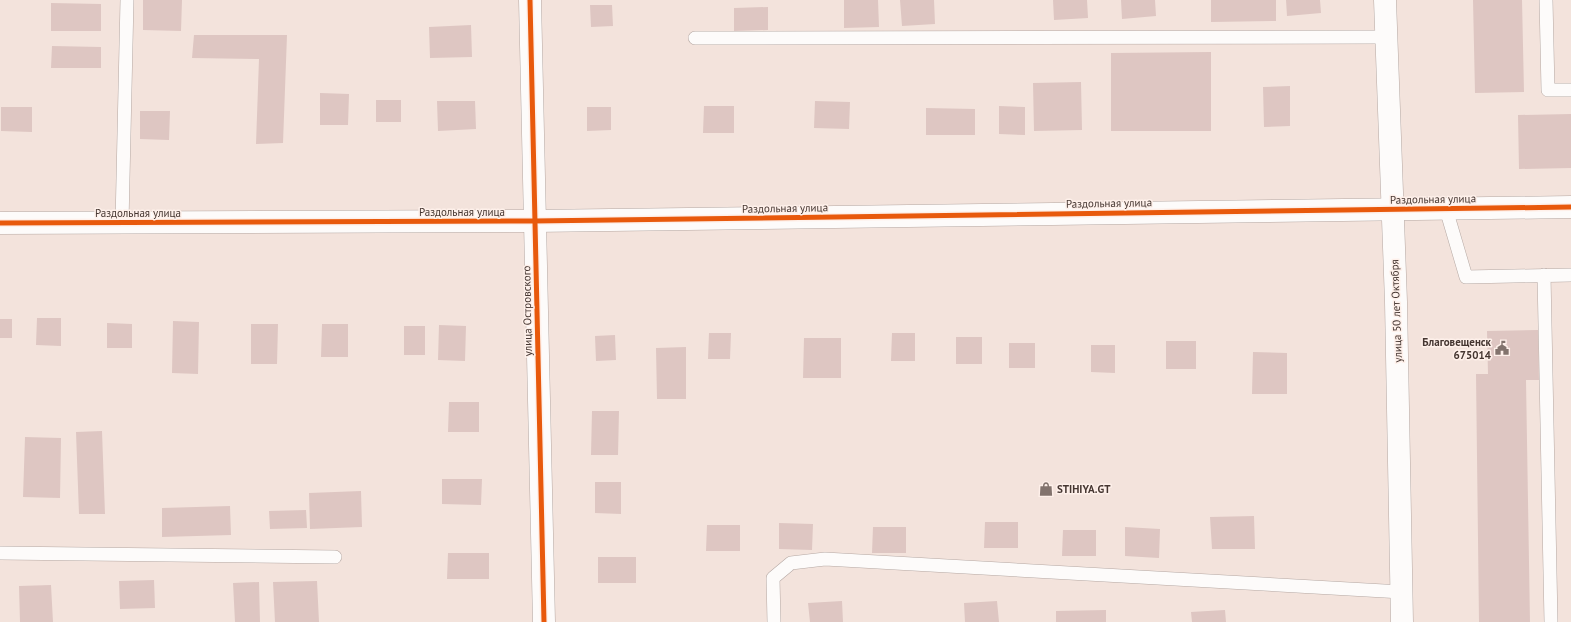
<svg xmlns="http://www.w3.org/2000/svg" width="1571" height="622" font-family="'PT Sans',sans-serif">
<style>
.building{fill:#dec6c2}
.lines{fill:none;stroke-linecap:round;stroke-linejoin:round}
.lane-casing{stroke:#b5a8a3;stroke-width:14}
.street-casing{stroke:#b5a8a3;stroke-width:23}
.secondary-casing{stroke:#b5a8a3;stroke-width:23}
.lane{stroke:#fdfbfa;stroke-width:13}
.street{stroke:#fdfbfa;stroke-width:22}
.secondary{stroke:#fdfbfa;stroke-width:22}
.cycleway-casing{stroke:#fef0ea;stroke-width:8}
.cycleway{stroke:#e8590c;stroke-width:5}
.labels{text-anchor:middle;stroke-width:3;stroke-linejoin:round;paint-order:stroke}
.street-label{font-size:11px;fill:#453631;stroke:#fef0ea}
.poi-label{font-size:11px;font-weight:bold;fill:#453631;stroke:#fef0ea;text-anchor:end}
</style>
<rect width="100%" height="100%" fill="#f3e3dc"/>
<path class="building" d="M143,0h39l-1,31 -38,-1z
M844,0h34l1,27 -35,1z
M900,0h34l1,24 -33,2z
M1053,0h34l1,18 -34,2z
M1121,0h34l1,16 -34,3z
M1211,0h65v21l-65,1z
M1286,0h34l1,13 -34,3z
M1473,0h49l2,92 -49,1z
M51,3l50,1v27h-50z
M590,5h22l1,21 -22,1z
M768,7v23l-34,1v-23z
M471,25l1,32 -42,1 -1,-31z
M194,35h93l-4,108 -27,1 3,-85 -67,-1z
M52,46l49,1v21h-50z
M1211,52v79h-100v-78z
M1081,82l1,48 -48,1 -1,-48z
M1290,86v40l-26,1 -1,-40z
M320,93l29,1 -1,31h-28z
M376,100h25v22h-25z
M437,101h38l1,28 -38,2z
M815,101l35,1 -1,27 -35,-1z
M704,106h30v27h-31z
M999,106l26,1v28l-26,-1z
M1,107h31v25l-31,-1z
M587,107h24v23l-24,1z
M926,108l49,1v26h-49z
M140,111h30l-1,29 -29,-1z
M1571,114v54l-52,1 -1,-54z
M37,318h24v28l-25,-1z
M0,319h12v19h-12z
M173,321l26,1 -1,52 -26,-1z
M107,323l25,1v24h-25z
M251,324h27l-1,40h-26z
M322,324h26v33h-27z
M439,325l27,1 -1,35 -27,-1z
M404,326h21v29h-21z
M1538,330l1,50h-13l4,242h-51l-3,-248h12l-1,-43z
M709,333h22l-1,26h-22z
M892,333h23v28h-24z
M615,335l1,25 -20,1 -1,-25z
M956,337h26v27h-26z
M804,338h37v40h-38z
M1166,341h30v28h-30z
M1009,343h26v25h-26z
M1091,345h24v28l-24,-1z
M686,347v52h-29l-1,-51z
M1253,352l34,1v41h-35z
M449,402h30v30h-31z
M592,411h27l-1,44h-27z
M102,431l3,83h-26l-3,-82z
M25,437l36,1 -1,60 -37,-1z
M442,479h40l-1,26 -39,-1z
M595,482h26v32l-26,-1z
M361,491l1,36 -52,2 -1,-36z
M230,506l1,29 -69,2v-29z
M306,510l1,18 -37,1 -1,-18z
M1254,516l1,33h-43l-2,-32z
M985,522h33v26h-34z
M779,523l34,1 -1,26 -33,-1z
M707,525h33v26h-34z
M873,527h33v26h-34z
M1125,527l35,2 -1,29 -34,-2z
M1063,530h33v26h-34z
M448,553h41v26h-42z
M598,557h38v26h-38z
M154,580l1,28 -35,1 -1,-28z
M317,581l2,41h-44l-2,-40z
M259,582l1,40h-25l-2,-39z
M51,585l2,37h-33l-1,-36z
M842,601l1,21h-33l-2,-19z
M997,601l2,21h-34l-1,-19z
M1106,610v12h-50v-11z
M1225,610l1,12h-34l-1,-10z"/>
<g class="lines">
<defs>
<path id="lane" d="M1546,0l2,90h23
M695,38l690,-1
M1446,209l20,68 105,-2
M122,223l5,-223
M1544,275l7,347
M0,553l335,4
M774,622l-1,-44 18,-15 34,-4 577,33"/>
<path id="street" d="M0,223l534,-2 1037,-14"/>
<path id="secondary" d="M530,0l14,622
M1385,0l11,302 6,320"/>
</defs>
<use href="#lane" class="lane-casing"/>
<use href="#street" class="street-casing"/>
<use href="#secondary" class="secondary-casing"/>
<use href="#lane" class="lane"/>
<use href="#street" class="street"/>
<use href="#secondary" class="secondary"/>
<defs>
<path id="cycleway" d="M530,0l14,622
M0,223l534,-2 1037,-14"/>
</defs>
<use href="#cycleway" class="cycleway-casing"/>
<use href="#cycleway" class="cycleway"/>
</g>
<defs>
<symbol id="civic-bare" viewBox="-9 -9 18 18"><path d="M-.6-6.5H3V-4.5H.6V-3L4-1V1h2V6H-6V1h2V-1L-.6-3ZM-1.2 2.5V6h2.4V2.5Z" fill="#82736d" stroke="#fef0ea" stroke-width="2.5" paint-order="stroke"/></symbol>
<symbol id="shop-bare" viewBox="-9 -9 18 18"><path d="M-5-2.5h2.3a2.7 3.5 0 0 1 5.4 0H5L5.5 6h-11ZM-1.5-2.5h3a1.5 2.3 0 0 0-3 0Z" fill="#82736d" stroke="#fef0ea" stroke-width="2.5" paint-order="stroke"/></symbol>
</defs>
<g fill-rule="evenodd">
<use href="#civic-bare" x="1492" y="338" width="20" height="20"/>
<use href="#shop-bare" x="1036" y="479" width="20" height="20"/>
</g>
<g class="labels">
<g class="street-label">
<text transform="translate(1433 199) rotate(-1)" y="4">Раздольная улица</text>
<text transform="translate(1109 203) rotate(-1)" y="4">Раздольная улица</text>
<text transform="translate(785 208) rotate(-1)" y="4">Раздольная улица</text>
<text x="462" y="216">Раздольная улица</text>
<text x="138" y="217">Раздольная улица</text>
<text transform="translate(527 311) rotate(-91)" y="4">улица Островского</text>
<text transform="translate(1396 311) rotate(-92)" y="4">улица 50 лет Октября</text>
</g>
<g class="poi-label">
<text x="1491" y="346">Благовещенск<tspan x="1491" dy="13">675014</tspan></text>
<text x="1057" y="493" text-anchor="start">STIHIYA.GT</text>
</g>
</g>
</svg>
